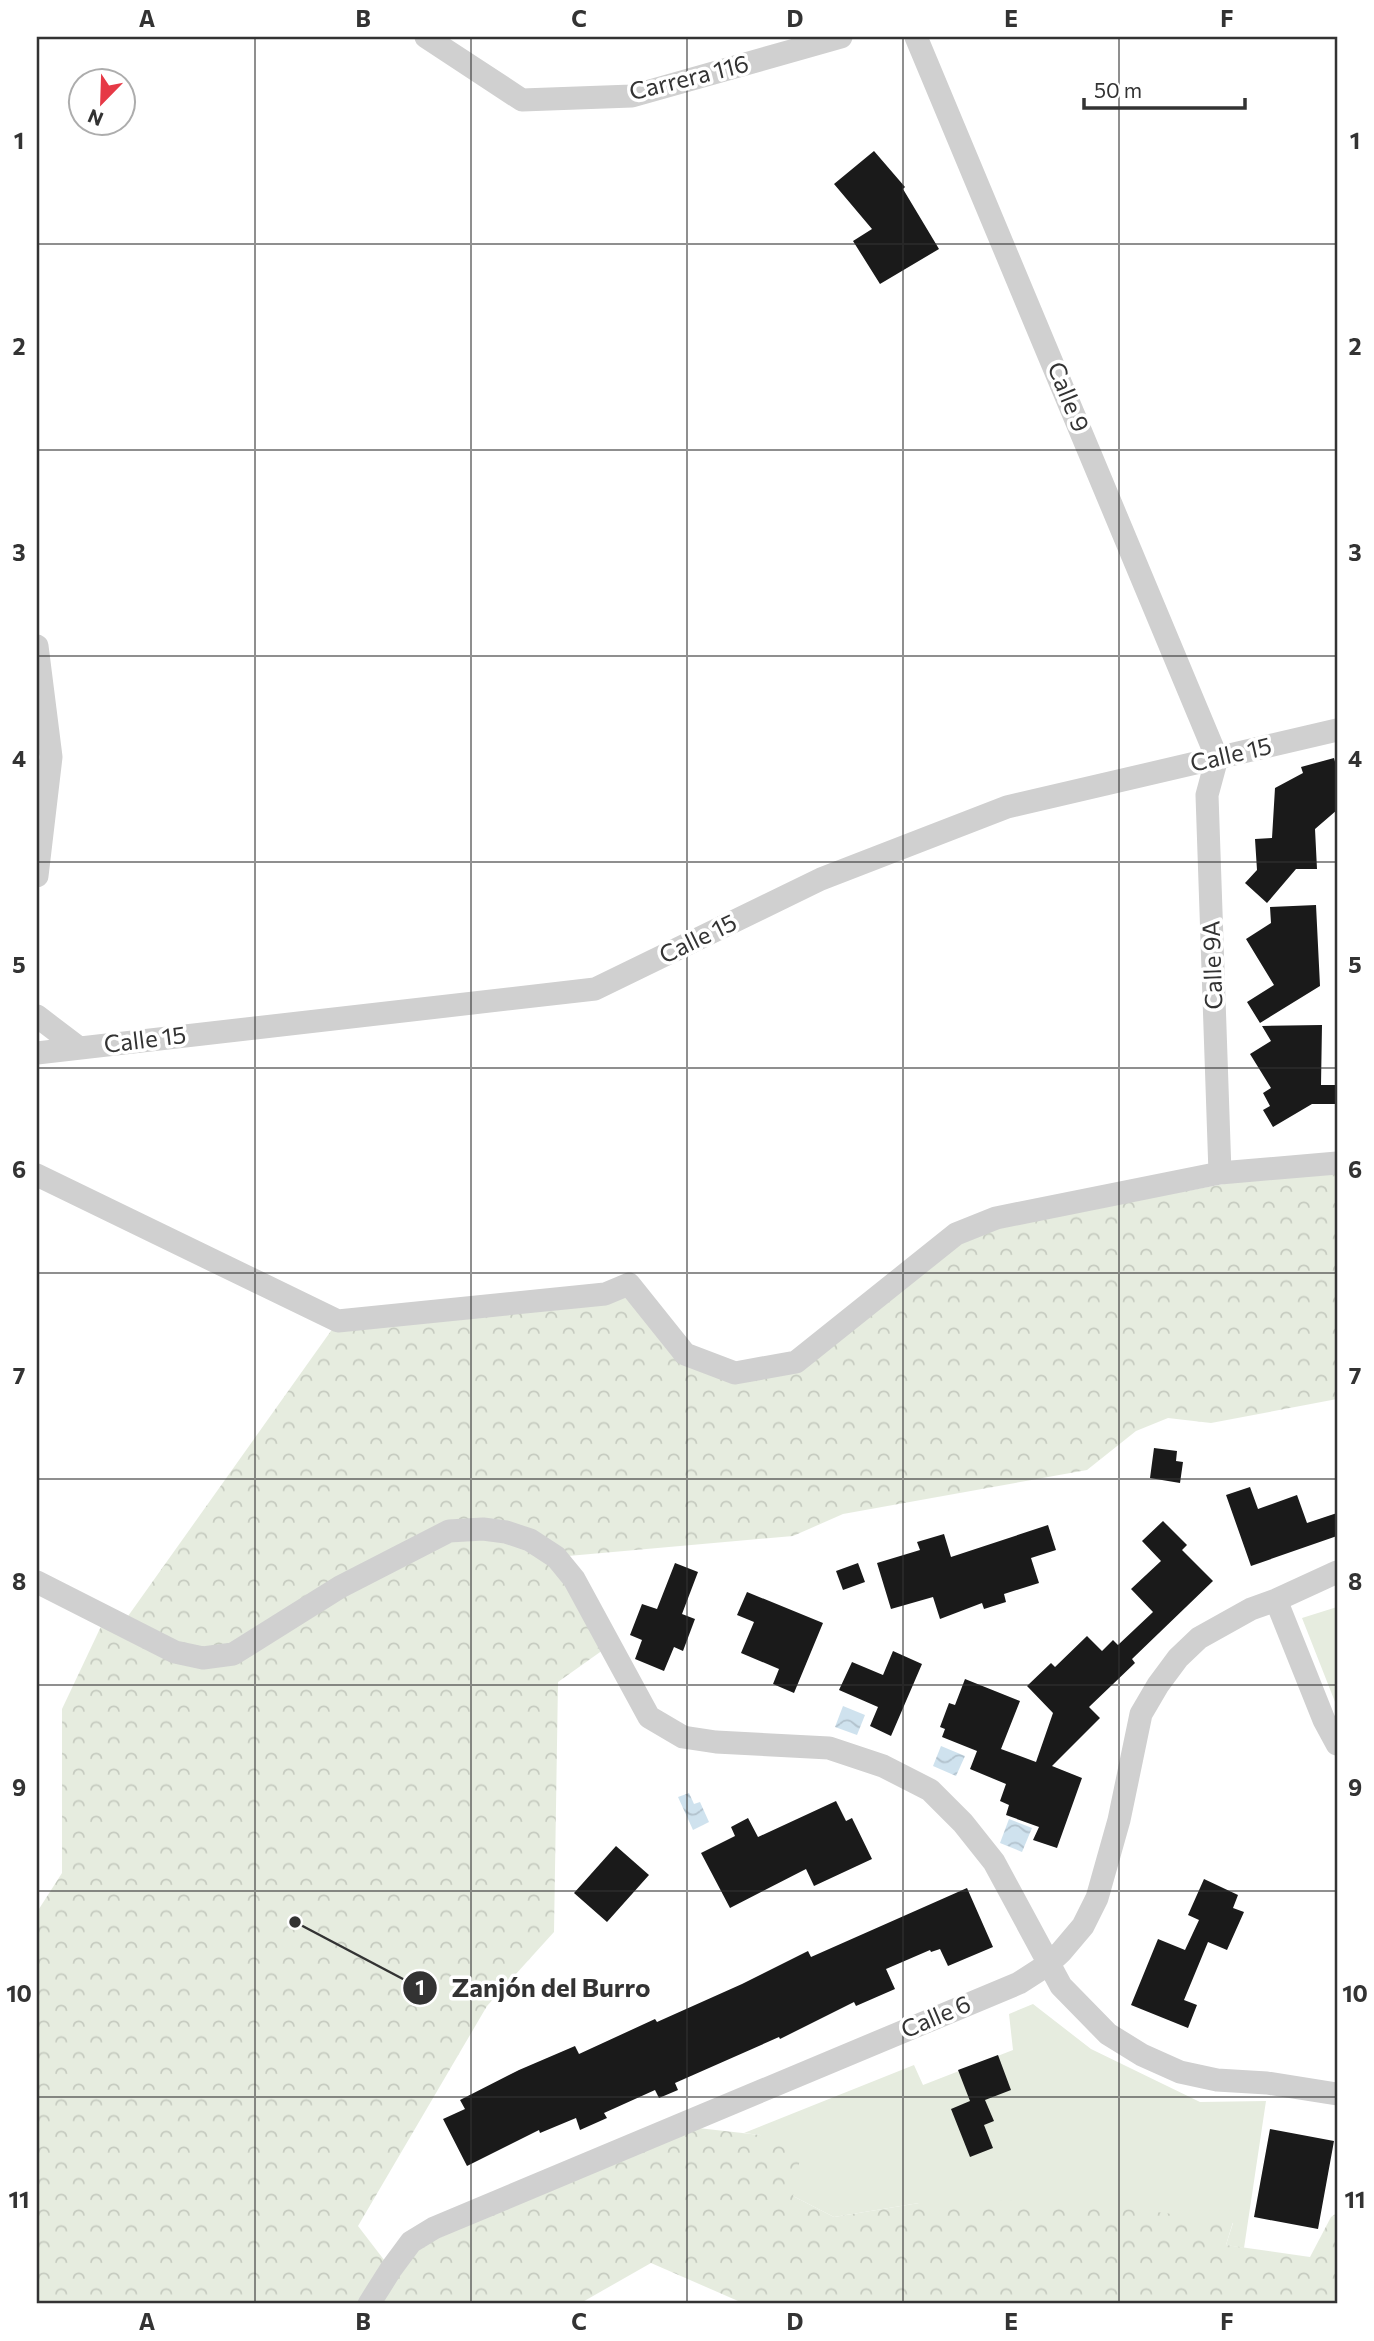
<svg xmlns="http://www.w3.org/2000/svg" width="1374" height="2341" font-family="Commissioner,sans-serif">
<style>
.grass{fill:#e6ecdf}
.forest{fill:url(#forest-crowns)}
.water{fill:url(#water-waves)}
.building{fill:#1a1a1a}
.lines{fill:none;stroke-linecap:round;stroke-linejoin:round}
.minor{stroke:#d0d0d0;stroke-width:23}
.grid{fill:none;stroke:#333;stroke-width:2;stroke-opacity:0.55}
.labels{text-anchor:middle;stroke-width:7;stroke-linejoin:round;paint-order:stroke}
.street-label{font-size:24px;fill:#333;stroke:#fff}
.leader{fill:none;stroke:#333;stroke-width:2.5}
.callout-dot{fill:#333;stroke:#fff;stroke-width:2.5}
.mark-label{font-size:21px;text-anchor:middle;font-weight:bold;fill:#fff}
.callout-label{font-size:26px;text-anchor:middle;font-weight:bold;fill:#333;stroke:#fff;stroke-width:7;stroke-linejoin:round;paint-order:stroke}
.neatline{fill:none;stroke:#333;stroke-width:2.5}
.grid-label{font-size:23px;text-anchor:middle;font-weight:bold;fill:#333}
</style>
<defs>
<pattern id="forest-crowns" width="20" height="18" patternUnits="userSpaceOnUse" patternTransform="scale(1.75)"><rect width="20" height="18" fill="#e6ecdf"/><path d="M2 6a3 3 0 1 1 6 0M12 15a3 3 0 1 1 6 0" fill="none" stroke="#c6cbc0"/></pattern>
<pattern id="water-waves" width="16" height="10" patternUnits="userSpaceOnUse" patternTransform="scale(1.75)"><rect width="16" height="10" fill="#cfe2ee"/><path d="M0 5q4-4 8 0t8 0" fill="none" stroke="#b2c2cd"/></pattern>
</defs>
<rect width="100%" height="100%" fill="#fff"/>
<path class="grass" d="M1337,1607v100l-35,-89z
M1033,2004l58,45 109,53 66,-1 -22,147 -18,-3 7,-22 -314,-20 -85,14 -41,-21 -33,-61 -16,-2 170,-68 9,20 90,-35 -4,-36z"/>
<path class="forest" d="M1337,1163v236l-126,24 -43,-5 -32,13 -49,39 -244,44 -50,22 -236,21 53,88 -52,37 -4,250 -67,74 -129,220 33,43 -22,35h-332v-392l25,-39v-164l43,-91 16,8 217,-305 291,-37 56,70 50,19 61,-11 160,-128z
M698,2128l62,7 41,18 -8,43 41,21 85,-14 100,-3 130,11 84,11 -7,23 84,12 21,-40 6,-4v91h-592l-94,-41 -72,41h-200l43,-60z"/>
<path class="water" d="M843,1706l22,9 -8,20 -22,-8z
M941,1746l24,10 -9,20 -23,-10z
M689,1793l5,11 6,-2 9,20 -16,8 -15,-33z
M1009,1819l23,9 -10,24 -22,-9z"/>
<path class="building" d="M874,151l31,36 -2,2 36,60 -59,35 -27,-43 19,-12 -38,-45z
M1334,758l3,11v41l-22,19 2,40h-21l-29,34 -22,-20 12,-13 -2,-31 17,-1 3,-50 28,-15 -2,-6z
M1316,905l4,81 -60,37 -13,-21 27,-17 -28,-46 25,-16 -1,-16z
M1322,1025l-1,60h16v19h-25l-39,23 -10,-17 7,-4 -7,-13 8,-5 -21,-34 21,-13 -9,-15z
M1154,1448l23,3 -1,10 7,1 -3,21 -30,-5z
M1250,1487l8,22 39,-14 10,28 30,-10v23l-86,30 -25,-71z
M1163,1521l24,24 -5,5 31,31 -81,78 3,4 -46,44 11,11 -48,48 30,12 -25,70 -24,-8 6,-13 -33,-12 3,-10 -9,-4 6,-17 -36,-15 7,-18 -35,-14 3,-8 -5,-2 9,-24 6,2 10,-26 55,22 -19,48 35,13 17,-49 -26,-27 24,-23 4,4 32,-31 15,15 11,-11 5,5 35,-33 -22,-23 30,-28 -19,-20z
M1048,1525l8,25 -25,8 8,25 -35,11 2,8 -22,7 -2,-6 -42,16 -7,-22 -42,12 -14,-46 43,-13 -3,-8 27,-8 7,23z
M675,1563l23,9 -16,42 13,5 -12,32 -9,-4 -10,24 -29,-12 7,-19 -12,-5 12,-31 15,5z
M858,1563l7,19 -22,8 -7,-19z
M747,1592l76,31 -29,70 -21,-9 6,-15 -38,-16 13,-31 -17,-7z
M893,1651l29,13 -31,72 -21,-10 8,-19 -39,-17 13,-28 31,13z
M836,1801l10,20 6,-3 20,41 -58,27 -8,-17 -76,39 -29,-55 34,-17 -4,-9 17,-9 10,19z
M616,1846l33,29 -42,47 -33,-29z
M1204,1879l34,16 -5,13 11,4 -17,38 -19,-8 -24,58 13,5 -9,23 -57,-23 27,-66 27,11 14,-30 -11,-5z
M967,1888l26,59 -45,19 -8,-17 -9,3 -1,-2 -44,19 9,20 -39,17 -2,-4 -74,37 -1,-2 -104,46 3,7 -19,8 -4,-8 -51,23 3,5 -27,12 -4,-12 -36,15 -1,-3 -72,36 -24,-47 22,-10 -5,-9 59,-30 56,-24 4,8 76,-35 2,3 85,-38 66,-33 3,6z
M998,2055l13,35 -26,10 9,21 -10,4 9,23 -23,9 -19,-48 19,-8 -12,-31z
M1270,2129l64,12 -16,88 -64,-12z"/>
<g class="lines">
<path class="minor" d="M426,37l96,63 110,-4 209,-59
M916,37l301,721
M37,646l14,111 -14,119
M1217,758l-10,37 13,378
M37,1016l42,32
M37,1053l558,-64 226,-110 186,-72 330,-77
M37,1175l301,146 267,-27 24,-10 56,70 50,19 61,-11 160,-128 40,-16 224,-45 117,-10
M37,1582l138,70 28,6 30,-4 107,-67 109,-56 34,-2 23,3 24,8 26,17 18,22 75,138 34,20 33,5 113,6 54,18 47,24 33,33 31,39 67,124 47,48 34,21 38,17 37,8 50,3 70,11
M1276,1600l48,120 13,24
M369,2304l22,-35 20,-27 23,-14 585,-245 28,-18 14,-13 22,-26 14,-28 22,-78 22,-106 17,-29 20,-27 21,-20 52,-29 25,-9 61,-28"/>
</g>
<path class="grid" d="M255,37v2267M471,37v2267M687,37v2267M903,37v2267M1119,37v2267M37,244h1300M37,450h1300M37,656h1300M37,862h1300M37,1068h1300M37,1273h1300M37,1479h1300M37,1685h1300M37,1891h1300M37,2097h1300"/>
<g class="labels">
<g class="street-label">
<text transform="translate(689 78) rotate(-14)" y="8">Carrera 116</text>
<text transform="translate(1068 397) rotate(68)" y="8">Calle 9</text>
<text transform="translate(1231 755) rotate(-13)" y="8">Calle 15</text>
<text transform="translate(698 939) rotate(-26)" y="8">Calle 15</text>
<text transform="translate(1213 965) rotate(-92)" y="8">Calle 9A</text>
<text transform="translate(145 1040) rotate(-7)" y="8">Calle 15</text>
<text transform="translate(936 2017) rotate(-23)" y="8">Calle 6</text>
</g>
</g>
<path class="leader" d="M295 1922L420 1988"/>
<g class="callout-dot">
<circle cx="295" cy="1922" r="7"/>
<circle cx="420" cy="1988" r="18"/>
</g>
<g class="mark-label">
<text x="420" y="1995">1</text>
</g>
<g class="callout-label">
<text x="551" y="1997">Zanjón del Burro</text>
</g>
<rect width="1374" height="2341" fill="none" stroke="#ffffff" stroke-width="77"/>
<g transform="translate(102 102) rotate(203)"><circle r="33" fill="#ffffff" stroke="#adadad" stroke-width="2"/>
<path d="M0-5L12 26L0 18L-12 26Z" fill="#e63946"/>
<text y="-10" font-size="19" font-weight="bold" text-anchor="middle" fill="#333333">N</text>
</g>
<path d="M1084 98v10h161v-10" fill="none" stroke="#333333" stroke-width="3.5"/>
<text x="1094" y="98" font-size="21" fill="#333333" stroke="#ffffff" stroke-width="5" paint-order="stroke">50 m</text>
<rect x="38" y="38" width="1298" height="2264" class="neatline"/>
<g class="grid-label">
<text x="147" y="27">A</text>
<text x="363" y="27">B</text>
<text x="579" y="27">C</text>
<text x="795" y="27">D</text>
<text x="1011" y="27">E</text>
<text x="1227" y="27">F</text>
<text x="19" y="149">1</text>
<text x="1355" y="149">1</text>
<text x="19" y="355">2</text>
<text x="1355" y="355">2</text>
<text x="19" y="561">3</text>
<text x="1355" y="561">3</text>
<text x="19" y="767">4</text>
<text x="1355" y="767">4</text>
<text x="19" y="973">5</text>
<text x="1355" y="973">5</text>
<text x="19" y="1178">6</text>
<text x="1355" y="1178">6</text>
<text x="19" y="1384">7</text>
<text x="1355" y="1384">7</text>
<text x="19" y="1590">8</text>
<text x="1355" y="1590">8</text>
<text x="19" y="1796">9</text>
<text x="1355" y="1796">9</text>
<text x="19" y="2002">10</text>
<text x="1355" y="2002">10</text>
<text x="19" y="2208">11</text>
<text x="1355" y="2208">11</text>
<text x="147" y="2330">A</text>
<text x="363" y="2330">B</text>
<text x="579" y="2330">C</text>
<text x="795" y="2330">D</text>
<text x="1011" y="2330">E</text>
<text x="1227" y="2330">F</text>
</g>
</svg>
